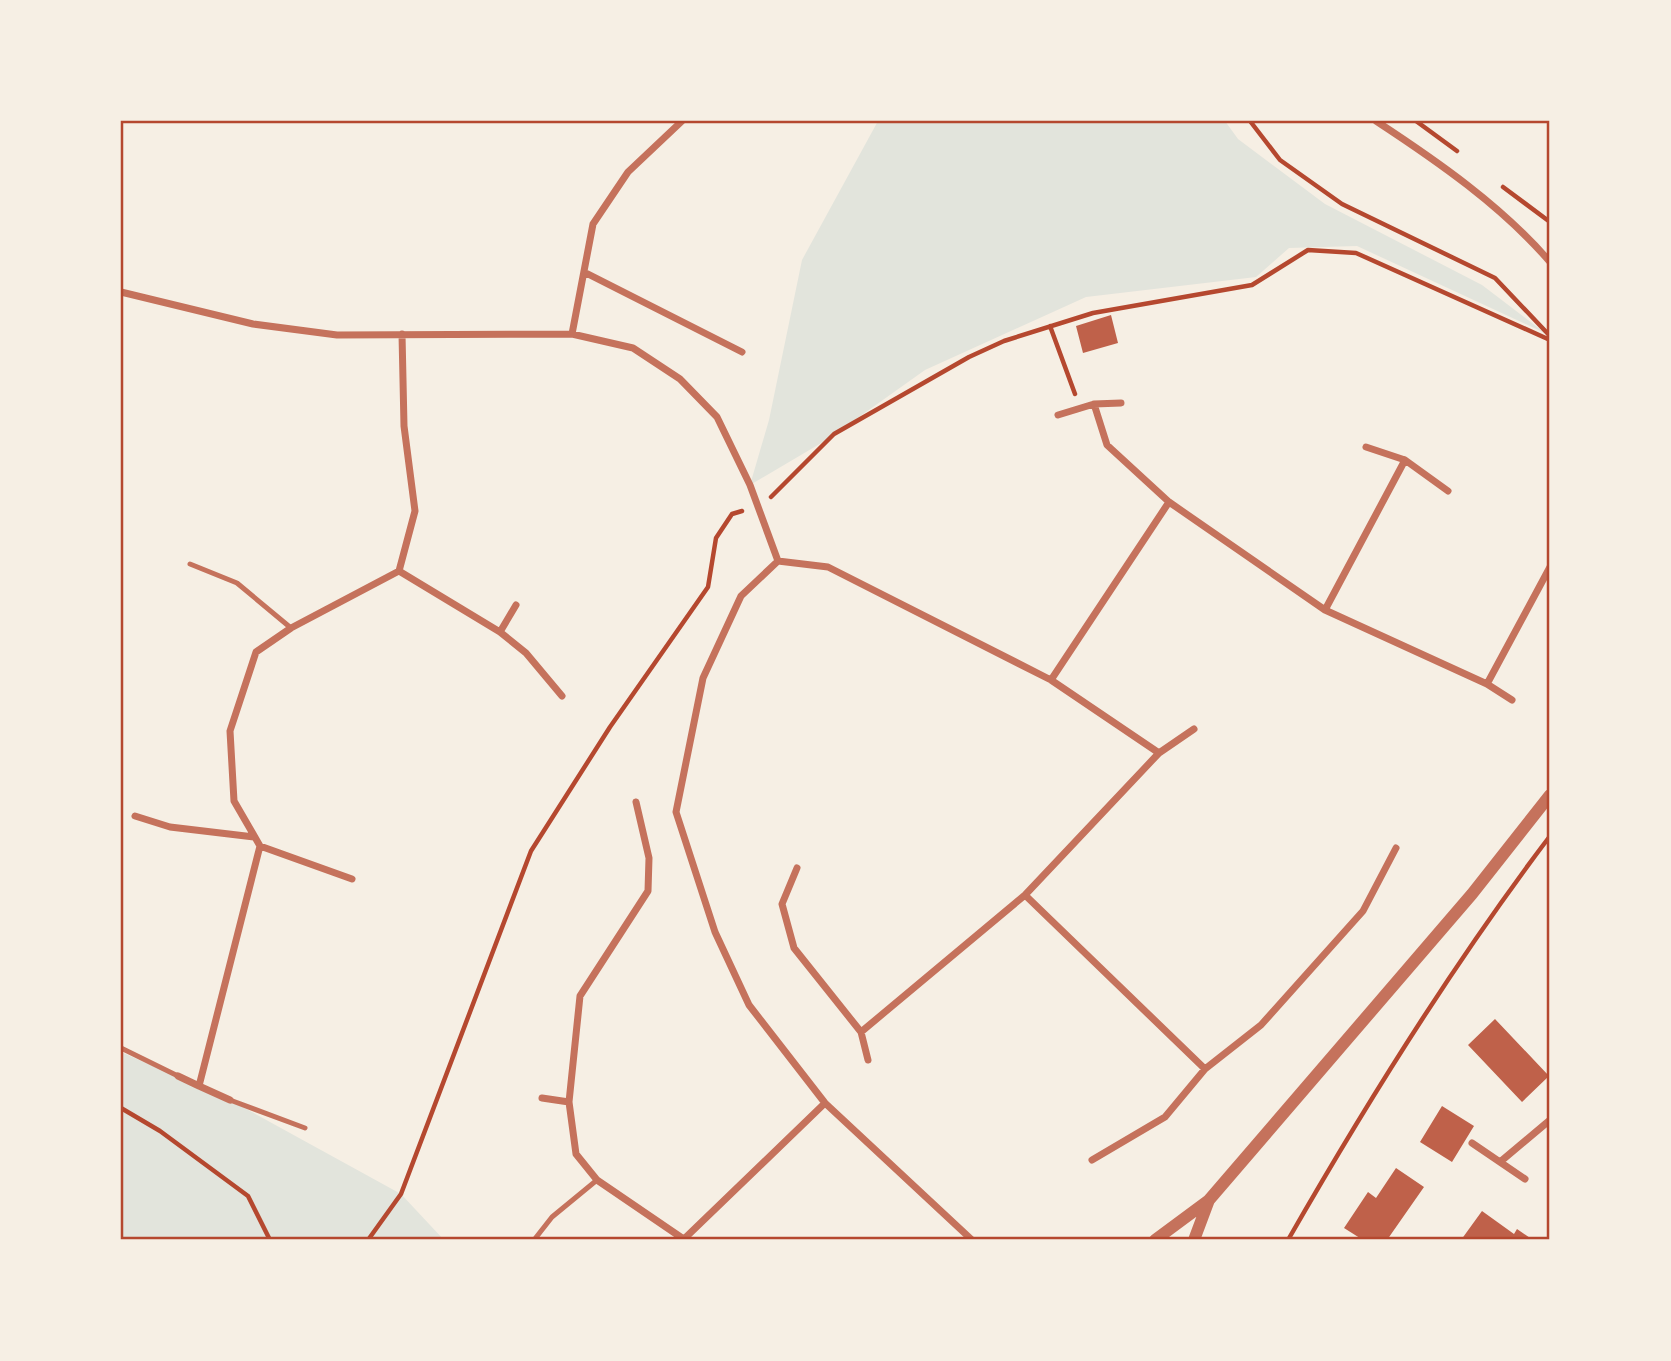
<svg xmlns="http://www.w3.org/2000/svg" width="1671" height="1361" font-family="'Source Serif 4',serif">
<style>
.green{fill:#e2e4dc}
.building{fill:#bf614a}
.lines{fill:none;stroke-linecap:round;stroke-linejoin:round}
.path{stroke:#b5482f;stroke-width:4.5}
.service{stroke:#c5725c;stroke-width:5}
.minor{stroke:#c5725c;stroke-width:7}
.tertiary{stroke:#c5725c;stroke-width:12}
.neatline{fill:none;stroke:#b5482f;stroke-width:2.5}
</style>
<rect width="100%" height="100%" fill="#f6efe4"/>
<path class="green" d="M878,121h347l13,18 87,65 157,81 63,48 -188,-87 -68,2 -33,29 -170,20 -161,73 -97,69 -78,46 19,-65 33,-160z
M121,1052l109,48 171,94 43,46h-306l-17,-3z"/>
<path class="building" d="M1111,315l7,28 -35,10 -7,-27z
M1495,1019l54,57 -27,26 -54,-57z
M1442,1106l32,20 -22,36 -32,-20z
M1396,1168l28,19 -37,53h-24l-19,-12 24,-36 8,6z
M1482,1211l32,23 3,-5 16,11h-72z"/>
<g class="lines">
<path class="path" d="M1250,121l30,39 62,44 153,74 55,58
M1416,121l41,30
M1503,187l47,35
M1050,326l25,68
M771,497l63,-63 135,-77 35,-16 89,-28 159,-28 56,-35 48,3 194,87
M121,1108l39,23 88,65 22,44
M368,1240l33,-46 130,-343 79,-124 98,-140 8,-49 16,-24 10,-3
M1288,1240c79,-138 165,-276 262,-404"/>
<path class="service" d="M190,564l47,19 54,45
M121,1048l57,28
M230,1100l75,28
M534,1240l18,-23 45,-37"/>
<path class="minor" d="M1376,121c61,40 126,85 174,141
M584,272l158,80
M121,292l132,32 84,11 235,-1 61,14 47,31 37,38 33,68 28,76 -37,35 -38,82 -27,134 39,120 34,73 76,98 147,137
M572,334l21,-110 35,-52 54,-51
M1121,403l-27,1 13,41 62,57 156,108 162,74 63,-117
M1058,415l36,-11
M1405,460l43,31
M778,561l50,6 223,113 108,73 -134,142 -164,137 -67,-84 -12,-44 15,-36
M399,571l101,61 26,21 36,43
M1325,610l80,-150 -39,-13
M500,632l16,-27
M1051,680l118,-178
M1487,684l25,16
M1159,753l35,-24
M636,802l13,56 -1,33 -68,105 -11,106 7,52 21,26 88,60
M135,816l35,11 84,10
M260,846l92,33
M1025,895l180,174
M861,1032l7,28
M178,1076l21,10
M542,1098l27,4
M230,1100l-31,-14 61,-240 -26,-45 -4,-70 26,-79 35,-24 108,-57 16,-60 -11,-85 -2,-92
M1472,1143l53,36
M1092,1160l73,-43 40,-48 56,-44 102,-114 33,-63
M1500,1162l50,-42
M684,1239l141,-136"/>
<path class="tertiary" d="M1155,1240l54,-40 263,-306 78,-99
M1194,1240l15,-40"/>
</g>
<rect width="1671" height="1361" fill="none" stroke="#f6efe4" stroke-width="245"/>
<rect x="122" y="122" width="1426" height="1116" class="neatline"/>
</svg>
